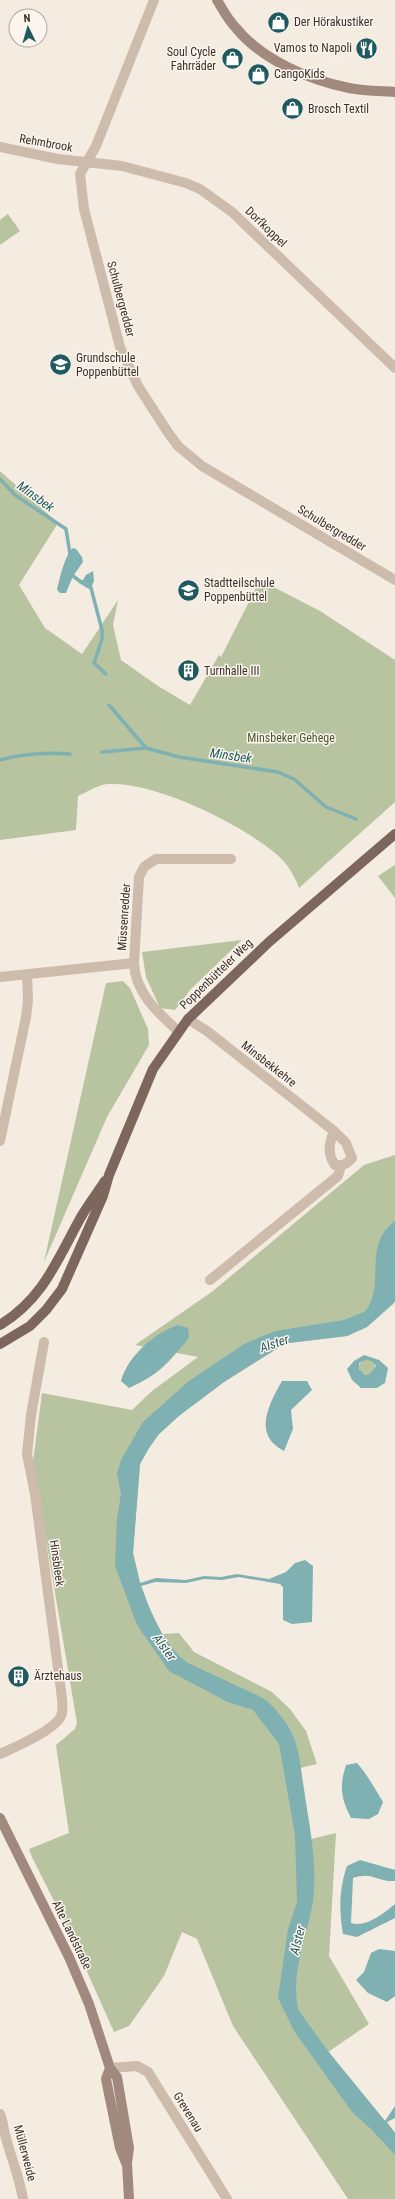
<svg xmlns="http://www.w3.org/2000/svg" width="395" height="2199" font-family="'Roboto Condensed',sans-serif">
<style>
.green{fill:#b8c4a0}
.water{fill:#7fb0b2;fill-rule:evenodd}
.lines{fill:none;stroke-linecap:round;stroke-linejoin:round}
.stream{stroke:#7fb0b2;stroke-width:3.5}
.street{stroke:#cdbbac;stroke-width:10}
.secondary{stroke:#a18a7d;stroke-width:10}
.primary{stroke:#7d675c;stroke-width:10}
.labels{text-anchor:middle;stroke-width:3;stroke-linejoin:round;paint-order:stroke}
.poi-label{font-size:12px;fill:#3b302b;stroke:#fbf5ee;text-anchor:start}
.street-label{font-size:12px;fill:#3b302b;stroke:#fbf5ee}
.park-label{font-size:12px;fill:#4a5a2e;stroke:#fbf5ee}
.water-label{font-size:13px;font-style:italic;fill:#1f5a5e;stroke:#fbf5ee}
</style>
<rect width="100%" height="100%" fill="#f4ebe1"/>
<path class="green" d="M8,214l12,17 -20,14v-25z
M0,471l58,52 -39,62 26,43 37,26 36,-54 -5,25 8,35 37,26 32,19 29,-50 2,2 39,-77 60,31 75,49v142l-96,86c-5,-14 -13,-26 -24,-35 -36,-30 -119,-71 -166,-69 -10,0 -22,8 -31,12l-2,34 -76,10z
M395,865v33l-17,-22z
M242,940l-51,49 -16,21 -15,-2 -14,-31 -4,-25z
M123,981l7,7 18,41 1,16 -42,72 -63,145 62,-279z
M395,1155v146l-28,26 -20,9 -58,7 -11,5 -54,34 -44,33 -21,19 -10,14 -9,16 -7,89 7,29 9,25 13,27 17,-1 15,19 78,40 18,17 16,22 11,33 -17,4 11,71 25,-6 -7,123 40,68 -41,28 67,81v66h-47l-115,-173 -36,-87 -15,-7 -18,44 -35,50 -15,6 -47,-105 -35,-70 -3,-8 40,-16 -13,-88 19,-16 2,-6 -44,-261 9,-69 90,17 20,-19 46,-34 -63,-12 78,-54 151,-126z
M359 1367a8 8 0 1 1 16 0a8 8 0 1 1-16 0Z"/>
<path class="water" d="M73,548l3,1 6,8 1,5 -10,14 -7,17h-6l-3,-3c2,-9 8,-36 16,-42z
M93,571l1,10 -3,7h-4l-8,-5v-3h4l3,-5z
M395,1221v80l-2,3 -26,23 -20,9 -58,7 -11,5 -54,34 -44,33 -21,19 -10,14 -9,16 -7,89 7,30 16,-5 30,2 18,-4 17,1 16,-3 32,5 17,-7 9,-9 10,-3 8,6 -1,56 -20,2 -9,-4v-33l-3,-3 -41,-7 -17,3 -18,-1 -18,4 -31,-1 -14,4c10,27 23,60 47,77l75,35c11,8 25,25 30,38 7,16 8,36 11,53 5,36 14,75 9,112 -5,34 -24,75 -14,110l29,40 57,70 10,-15v12l-8,4 8,11v22l-23,-25 -20,-18 -58,-81 -16,-33 10,-69 9,-27 -2,-67 -16,-91 -26,-34 -25,-8 -59,-31 -32,-46 -22,-59 2,-48 4,-24 -4,-21 4,-13 22,-38 46,-41 55,-37 31,-13 69,-11 22,-9c20,-31 -4,-65 29,-90z
M178,1325l10,3 1,10c-20,24 -30,37 -60,50l-8,-7c7,-25 33,-48 57,-56z
M364,1355l15,5 9,8 -3,15 -8,5h-16l-9,-8 -5,-11 7,-8zM365,1360l7,1 4,5 -6,8 -5,1 -6,-6v-6z
M282,1381h25l5,9 -21,20 2,19 -9,22c-32,-16 -15,-47 -2,-70z
M357,1763c10,11 18,26 26,39l-5,12 -9,5 -18,-1c-10,-20 -12,-31 -5,-53z
M360,1860l35,10v11c-18,1 -23,-10 -42,-3l-2,45c15,5 33,-10 44,-19v14l-38,19 -14,-3c-4,-23 -4,-45 4,-68z
M379,1949l16,2v45l-8,6 -19,-9 -12,-13 8,-8 7,-19z"/>
<g class="lines">
<path class="stream" d="M0,479l15,16 51,34 4,25
M72,572l1,4 8,6
M88,586l3,2 11,42v9l-8,24 12,11
M109,705l37,43 33,9 99,15 16,7 32,28 30,12
M102,752l44,-4
M0,760c24,-7 46,-8 70,-6"/>
<path class="street" d="M154,0l-58,146 -16,28 4,35 36,138 18,39 29,45 11,15 24,20 193,114
M0,147l58,12 64,7 64,17 14,6 32,23 163,156
M134,963c1,29 23,49 44,68
M0,977l134,-14 5,-86 5,-10 12,-8h75
M188,1019l19,12 127,100c-5,12 -7,23 1,34 8,1 12,-1 17,-7l-6,-15 -12,-12
M0,1141l26,-124 2,-17 -1,-26
M210,1280l128,-104 3,-10
M0,1754c15,-7 54,-23 61,-38 3,-7 1,-17 0,-25l-26,-197 -8,-40 4,-39 13,-73
M110,2068l27,-2 11,6 79,127
M0,2114c4,9 3,16 6,24 6,23 13,37 17,61"/>
<path class="secondary" d="M217,0c6,10 11,20 19,28 26,32 73,52 113,60 15,3 31,3 46,4
M0,1818l69,139 20,47 21,64 7,9 12,71 -2,15 2,36
M110,2068l-4,11 14,69 6,15"/>
<path class="primary" d="M0,1325c44,-27 57,-65 81,-108 7,-12 16,-24 24,-36
M0,1344l30,-18 16,-16 16,-21 41,-93 6,-21 44,-106 35,-50 81,-77 126,-108"/>
</g>
<defs>
<symbol id="shop-disc" viewBox="-11 -11 22 22"><circle r="9.5" fill="#1f5a5e" stroke="#fbf5ee"/><path d="M-5-2.5h2.3a2.7 3.5 0 0 1 5.4 0H5L5.5 6h-11ZM-1.5-2.5h3a1.5 2.3 0 0 0-3 0Z" fill="#fff"/></symbol>
<symbol id="restaurant-disc" viewBox="-11 -11 22 22"><circle r="9.5" fill="#1f5a5e" stroke="#fbf5ee"/><path d="M-5-6h1v4h1v-4h1v4h1v-4h1v5L-1.5 .5V6h-2V.5L-5-1ZM5-6V6H3V1.5H1.5Q1.5-4 5-6Z" fill="#fff"/></symbol>
<symbol id="school-disc" viewBox="-11 -11 22 22"><circle r="9.5" fill="#1f5a5e" stroke="#fbf5ee"/><path d="M0-5L7-2L0 1L-7-2ZM-4 1L0 2.5L4 1V4Q0 6-4 4Z" fill="#fff"/></symbol>
<symbol id="building-disc" viewBox="-11 -11 22 22"><circle r="9.5" fill="#1f5a5e" stroke="#fbf5ee"/><path d="M-4-6H4V6H1V3H-1V6H-4ZM-2.5-4.3h1.7v1.8h-1.7ZM.8-4.3h1.7v1.8H.8ZM-2.5-1h1.7V.8h-1.7ZM.8-1h1.7V.8H.8Z" fill="#fff"/></symbol>
</defs>
<g fill-rule="evenodd">
<use href="#shop-disc" x="266" y="10" width="25" height="25"/>
<use href="#restaurant-disc" x="354" y="36" width="25" height="25"/>
<use href="#shop-disc" x="220" y="46" width="25" height="25"/>
<use href="#shop-disc" x="246" y="62" width="25" height="25"/>
<use href="#shop-disc" x="280" y="96" width="25" height="25"/>
<use href="#school-disc" x="48" y="352" width="25" height="25"/>
<use href="#school-disc" x="176" y="578" width="25" height="25"/>
<use href="#building-disc" x="176" y="658" width="25" height="25"/>
<use href="#building-disc" x="6" y="1664" width="25" height="25"/>
</g>
<g class="labels">
<g class="poi-label">
<text x="294" y="26">Der Hörakustiker</text>
<text x="352" y="52" text-anchor="end">Vamos to Napoli</text>
<text x="216" y="56" text-anchor="end">Soul Cycle<tspan x="216" dy="14">Fahrräder</tspan></text>
<text x="274" y="78">CangoKids</text>
<text x="308" y="113">Brosch Textil</text>
<text x="76" y="362">Grundschule<tspan x="76" dy="14">Poppenbüttel</tspan></text>
<text x="204" y="587">Stadtteilschule<tspan x="204" dy="14">Poppenbüttel</tspan></text>
<text x="204" y="675">Turnhalle III</text>
<text x="34" y="1680">Ärztehaus</text>
</g>
<g class="street-label">
<text transform="translate(46 143) rotate(10)" y="4">Rehmbrook</text>
<text transform="translate(266 227) rotate(44)" y="4">Dorfkoppel</text>
<text transform="translate(121 299) rotate(75)" y="4">Schulbergredder</text>
<text transform="translate(332 528) rotate(31)" y="4">Schulbergredder</text>
<text transform="translate(124 917) rotate(-86)" y="4">Müssenredder</text>
<text transform="translate(216 974) rotate(-44)" y="4">Poppenbütteler Weg</text>
<text transform="translate(269 1064) rotate(38)" y="4">Minsbekkehre</text>
<text transform="translate(57 1563) rotate(82)" y="4">Hinsbleek</text>
<text transform="translate(72 1935) rotate(64)" y="4">Alte Landstraße</text>
<text transform="translate(188 2112) rotate(58)" y="4">Grevenau</text>
<text transform="translate(25 2153) rotate(75)" y="4">Müllerweide</text>
</g>
<g class="park-label">
<text x="291" y="742">Minsbeker Gehege</text>
</g>
<g class="water-label">
<text transform="translate(36 496) rotate(36)" y="5">Minsbek</text>
<text transform="translate(231 755) rotate(8)" y="5">Minsbek</text>
<text transform="translate(274 1343) rotate(-19)" y="5">Alster</text>
<text transform="translate(165 1647) rotate(53)" y="5">Alster</text>
<text transform="translate(297 1940) rotate(-76)" y="5">Alster</text>
</g>
</g>
<g transform="translate(28 28) rotate(355)"><circle r="19" fill="#fbf5ee" stroke="#aea6a0"/>
<path d="M0-3L7 15L0 10L-7 15Z" fill="#1f5a5e"/>
<text y="-6" font-size="11" font-weight="bold" text-anchor="middle" fill="#3b302b">N</text>
</g>
</svg>
